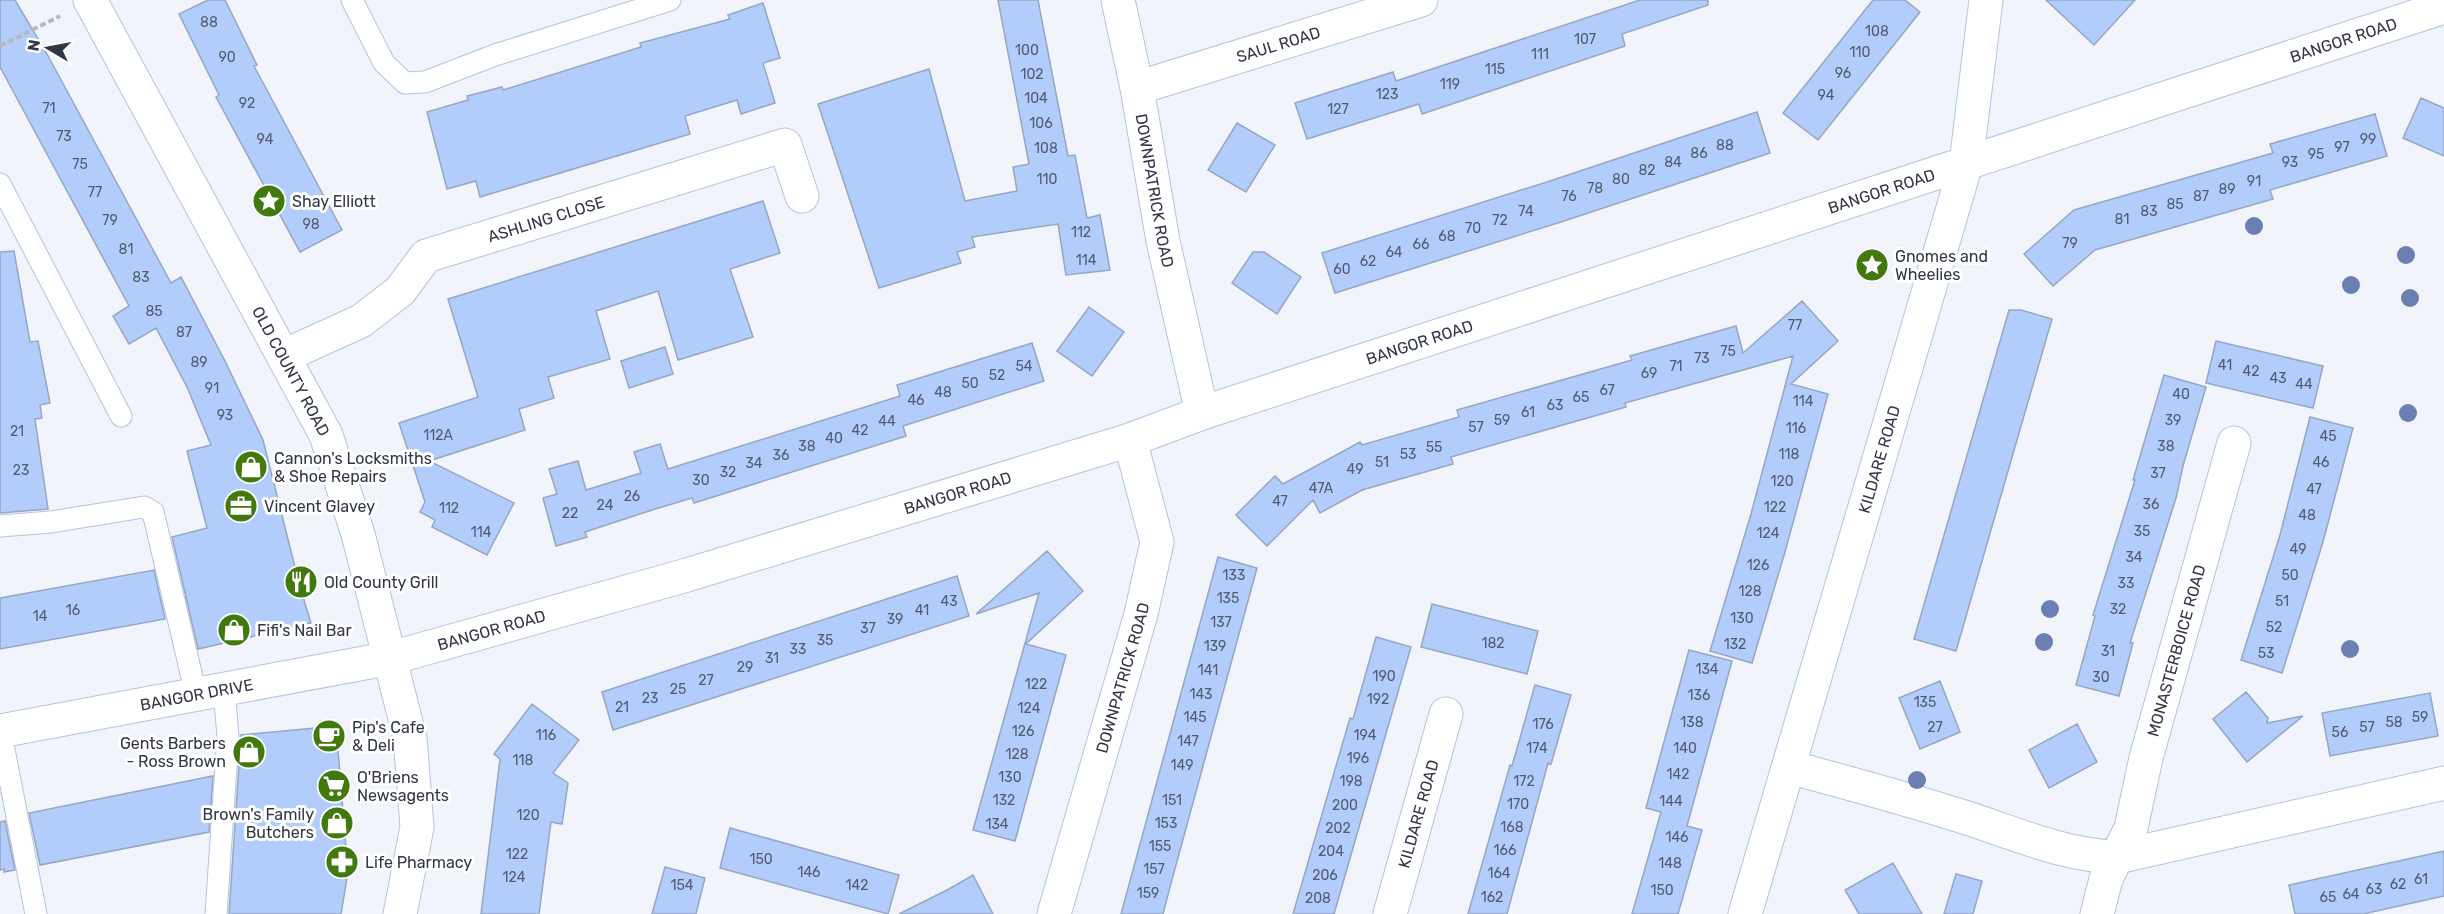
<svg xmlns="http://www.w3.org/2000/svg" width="2444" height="914" font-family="Rubik,sans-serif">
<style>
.building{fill:#b2ccfb;stroke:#96a6c3;stroke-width:1.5}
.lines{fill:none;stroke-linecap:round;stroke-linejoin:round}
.service-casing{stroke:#b3c4e2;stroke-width:23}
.minor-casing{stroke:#b3c4e2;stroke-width:35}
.tertiary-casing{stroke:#b3c4e2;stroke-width:35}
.path{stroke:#b4b8c0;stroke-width:4;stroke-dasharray:6 3;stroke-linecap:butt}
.service{stroke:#fff;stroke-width:21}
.minor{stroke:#fff;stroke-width:33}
.tertiary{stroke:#fff;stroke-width:33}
.tree{fill:#6c7fb2}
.labels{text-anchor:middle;stroke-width:6;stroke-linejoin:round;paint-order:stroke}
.number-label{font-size:14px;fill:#515c72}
.street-label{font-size:16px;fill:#313744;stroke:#fff}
.poi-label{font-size:16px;fill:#313744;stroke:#fff;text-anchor:start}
</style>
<rect width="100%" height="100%" fill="#f1f4fa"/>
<path class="building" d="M0,0h15l32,54 124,229 10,-6 44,84 38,79 37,147 11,36 -113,26 -26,-112 35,-9 -20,-77 24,-6 -24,-58 -31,-59 -27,16 -16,-28 16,-10 -129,-239z
M208,0h17l32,65 -3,1 88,164 -42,22 -84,-155 3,-2 -40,-81z
M998,0h40l30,156 7,-1 12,63 13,-3 10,55 -44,5 -8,-51 -86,13 3,10 -18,5 4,11 -82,25 -61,-184 111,-35 36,132 52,-10 -4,-24 16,-3z
M1640,0h68v5l-86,29 3,12 -203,68 -3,-10 -112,35 -12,-36 98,-31 3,9z
M1873,0h32l15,12 -102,128 -35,-27z
M2046,0h89l-41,45z
M763,3l17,55 -17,5 12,40 -34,11 -4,-14 -52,16 5,18 -210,63 -4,-16 -29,8 -20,-77 41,-12 -1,-4 35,-9 1,3 138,-43 -1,-4 90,-24 -2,-4z
M2421,98l23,10v48l-41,-18z
M1757,112l13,41 -206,68 -229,72 -13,-40 228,-72z
M2375,114l12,42 -117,34 3,9 -178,51 -42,36 -29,-32 50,-44 199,-57 -3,-9z
M1237,123l38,22 -29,47 -38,-22z
M763,201l17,52 -50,16 23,68 -75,23 -20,-69 -62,20 14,48 -62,18 6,21 -35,11 6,21 -96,31 85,42 -27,52 -55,-28 3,-7 -15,-8 5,-10 -26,-79 79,-26 -30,-98z
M14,251l16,91 8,-1 12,62 -10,2 2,13 -7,1 13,90 -48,4v-261z
M1253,252h11l37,25 -24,37 -45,-31z
M1802,301l36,40 -47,43 37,10 -43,158 -33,111 -42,-12 41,-137 42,-158 -168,47 1,4 -175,50 2,7 -91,26 -42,23 -7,-13 -46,46 -31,-31 39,-39 8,8 77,-42 2,3 97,-28 -2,-7 175,-50 -2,-4 106,-30 7,27z
M1089,307l35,25 -32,44 -35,-25z
M2009,310h12l31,9 -96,332 -42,-12z
M2216,341l107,25 -10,42 -107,-25z
M1032,343l12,38 -141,45 3,10 -212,67 -2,-5 -40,12 -67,22 2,5 -31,9 -13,-48 14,-4 -8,-25 29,-8 8,29 55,-17 -7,-21 26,-8 8,25 232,-73 -3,-11z
M665,347l8,27 -44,14 -8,-27z
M2164,375l42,12 -23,79 -7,32 -46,145h3l-14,53 -43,-11 19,-69 -2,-1 42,-135h-2z
M2310,417l43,11 -30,114 -41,131 -41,-13 39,-125z
M1047,551l36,40 -57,53 40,11 -51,186 -42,-11 66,-237 -63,21z
M1218,557l39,11 -87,319 -7,27h-42z
M154,570l11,49 -165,30v-51z
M957,576l12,40 -356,114 -11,-38z
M1432,604l106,27 -11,43 -106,-27z
M1376,637l35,10 -77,267h-41l57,-196 3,1z
M1689,650l43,11 -45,165 15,4 -24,84h-46l29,-102 -15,-4z
M1940,681l20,51 -40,17 -21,-51z
M1535,685l36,10 -20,69 -3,-1 -41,151h-39l42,-149 2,1z
M2246,692l22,26 -1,5 36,-7 -56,46 -34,-43z
M2430,693l8,43 -108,20 -8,-43z
M532,704l47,36 -26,33 15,10 -6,41 -11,-2 -12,92h-58l19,-155 -6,-5z
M2077,724l20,38 -48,26 -20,-38z
M336,726l12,146 -7,42h-112l12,-179z
M213,776l-4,56 -169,33 -11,-52z
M5,821l10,49 -11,2v-3l-4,1v-48z
M730,828l169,47 -11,39 -168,-46z
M2444,851v45l-81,18h-68l-6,-29z
M1893,863l29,51h-63l-14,-24z
M665,867l40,11 -9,36h-44z
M1956,874l26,7 -9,33h-29z
M973,875l20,39h-94l50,-25z"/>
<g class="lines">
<defs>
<path id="service" d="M352,0l32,63 21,20 20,-1 70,-27 175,-55
M0,184l121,232
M0,526l51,-4 93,-15 9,5 43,182
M0,729l36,185
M216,914l12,-177 -4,-48"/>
<g id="minor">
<path id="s1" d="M90,0l236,435 32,99 52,204 7,89 -17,87"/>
<path id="s2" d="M1118,0l19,88 26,153 39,172"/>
<path id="s3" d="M1137,88l284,-88"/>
<path id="s4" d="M284,356l77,-35 39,-30 26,-35 359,-111 17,51"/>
<path id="s5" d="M0,731l391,-73 296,-83 443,-135 72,-27 1242,-406"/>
<path d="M1789,767c60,16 119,32 178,51 49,16 99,38 151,39l326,-74"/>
<path id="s6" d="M1054,914l87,-300 16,-72 -27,-102"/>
<path id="s7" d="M1390,914l56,-200"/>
<path id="s8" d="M2097,914l9,-35 25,-51 15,-70 88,-315"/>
</g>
<g id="tertiary">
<path id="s9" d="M1745,914l221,-750 20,-164"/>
</g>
</defs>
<use href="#service" class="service-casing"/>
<use href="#minor" class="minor-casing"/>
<use href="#tertiary" class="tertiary-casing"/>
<path class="path" d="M0,46l60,-30"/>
<use href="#service" class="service"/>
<use href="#minor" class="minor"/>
<use href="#tertiary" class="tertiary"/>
</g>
<g class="tree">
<circle cx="2254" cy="226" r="9"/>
<circle cx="2406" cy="255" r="9"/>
<circle cx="2351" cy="285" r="9"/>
<circle cx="2410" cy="298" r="9"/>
<circle cx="2408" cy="413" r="9"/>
<circle cx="2050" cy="609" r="9"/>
<circle cx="2044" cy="642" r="9"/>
<circle cx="2350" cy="649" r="9"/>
<circle cx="1917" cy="780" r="9"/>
</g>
<defs>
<symbol id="sight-disc" viewBox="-11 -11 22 22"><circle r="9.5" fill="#41790e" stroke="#fff"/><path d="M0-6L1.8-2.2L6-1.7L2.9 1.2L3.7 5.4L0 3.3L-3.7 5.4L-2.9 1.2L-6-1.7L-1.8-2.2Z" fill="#fff"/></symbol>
<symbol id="shop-disc" viewBox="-11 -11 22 22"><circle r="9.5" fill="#41790e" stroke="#fff"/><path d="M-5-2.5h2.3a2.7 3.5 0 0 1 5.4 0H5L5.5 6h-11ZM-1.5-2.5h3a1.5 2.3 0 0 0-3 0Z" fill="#fff"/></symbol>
<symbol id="office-disc" viewBox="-11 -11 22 22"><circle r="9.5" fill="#41790e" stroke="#fff"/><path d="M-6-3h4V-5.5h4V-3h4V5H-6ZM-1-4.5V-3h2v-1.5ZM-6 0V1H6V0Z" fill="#fff"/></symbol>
<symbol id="restaurant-disc" viewBox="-11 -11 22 22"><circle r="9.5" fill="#41790e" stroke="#fff"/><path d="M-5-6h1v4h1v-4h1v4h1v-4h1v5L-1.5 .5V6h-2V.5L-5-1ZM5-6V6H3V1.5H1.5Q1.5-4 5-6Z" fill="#fff"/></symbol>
<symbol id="cafe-disc" viewBox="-11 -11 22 22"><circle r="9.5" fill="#41790e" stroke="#fff"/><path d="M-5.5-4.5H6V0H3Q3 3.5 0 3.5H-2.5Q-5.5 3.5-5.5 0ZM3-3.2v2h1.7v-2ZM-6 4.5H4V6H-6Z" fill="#fff"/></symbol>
<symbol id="supermarket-disc" viewBox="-11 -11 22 22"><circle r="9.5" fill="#41790e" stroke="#fff"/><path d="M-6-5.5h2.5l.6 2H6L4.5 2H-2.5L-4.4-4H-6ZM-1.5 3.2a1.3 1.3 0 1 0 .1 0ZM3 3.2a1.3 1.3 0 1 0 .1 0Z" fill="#fff"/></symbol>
<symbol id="pharmacy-disc" viewBox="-11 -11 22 22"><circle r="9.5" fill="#41790e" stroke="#fff"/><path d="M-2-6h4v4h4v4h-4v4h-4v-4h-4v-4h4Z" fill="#fff"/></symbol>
</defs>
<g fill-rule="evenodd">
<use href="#sight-disc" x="250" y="182" width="38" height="38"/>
<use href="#sight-disc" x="1853" y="246" width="38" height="38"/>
<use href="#shop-disc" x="232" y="448" width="38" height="38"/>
<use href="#office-disc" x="222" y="487" width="38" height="38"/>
<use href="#restaurant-disc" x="282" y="563" width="38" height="38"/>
<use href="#shop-disc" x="215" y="611" width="38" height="38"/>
<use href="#cafe-disc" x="310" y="717" width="38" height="38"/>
<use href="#shop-disc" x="230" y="733" width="38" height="38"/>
<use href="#supermarket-disc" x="315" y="767" width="38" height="38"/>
<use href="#shop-disc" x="318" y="804" width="38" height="38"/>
<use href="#pharmacy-disc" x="323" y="843" width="38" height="38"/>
</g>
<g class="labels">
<g class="number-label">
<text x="209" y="27">88</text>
<text x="1877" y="36">108</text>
<text x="1585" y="44">107</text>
<text x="1027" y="55">100</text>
<text x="1860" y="57">110</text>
<text x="1540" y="59">111</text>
<text x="227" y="62">90</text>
<text x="1495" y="74">115</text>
<text x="1843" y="78">96</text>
<text x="1032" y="79">102</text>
<text x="1450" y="89">119</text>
<text x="1387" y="99">123</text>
<text x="1826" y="100">94</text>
<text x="1036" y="103">104</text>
<text x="247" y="108">92</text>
<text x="49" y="113">71</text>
<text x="1338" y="114">127</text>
<text x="1041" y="128">106</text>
<text x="64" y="141">73</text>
<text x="265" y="144">94</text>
<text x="2368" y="144">99</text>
<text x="1725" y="150">88</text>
<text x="2342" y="152">97</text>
<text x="1046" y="153">108</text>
<text x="1699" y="158">86</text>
<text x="2316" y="159">95</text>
<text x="1673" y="167">84</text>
<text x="2290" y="167">93</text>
<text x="80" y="169">75</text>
<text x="1647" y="175">82</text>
<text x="1047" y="184">110</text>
<text x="1621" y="184">80</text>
<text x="2254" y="186">91</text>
<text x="1595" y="193">78</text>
<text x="2227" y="194">89</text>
<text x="95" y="197">77</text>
<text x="1569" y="201">76</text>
<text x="2201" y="201">87</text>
<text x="2175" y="209">85</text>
<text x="1526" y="216">74</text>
<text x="2149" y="216">83</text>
<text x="2122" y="224">81</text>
<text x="110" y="225">79</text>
<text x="1500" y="225">72</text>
<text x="311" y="229">98</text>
<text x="1473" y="233">70</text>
<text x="1081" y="237">112</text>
<text x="1447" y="241">68</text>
<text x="2070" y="248">79</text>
<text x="1421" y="249">66</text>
<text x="126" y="254">81</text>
<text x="1394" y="257">64</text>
<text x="1086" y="265">114</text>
<text x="1368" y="266">62</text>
<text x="1342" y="274">60</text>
<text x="141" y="282">83</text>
<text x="154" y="316">85</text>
<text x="1795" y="330">77</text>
<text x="184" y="337">87</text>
<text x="1728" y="356">75</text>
<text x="1702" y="363">73</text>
<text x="199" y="367">89</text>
<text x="2225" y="370">41</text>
<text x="1024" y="371">54</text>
<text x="1676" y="371">71</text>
<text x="2251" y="376">42</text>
<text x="1649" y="378">69</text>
<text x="997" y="380">52</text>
<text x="2278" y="383">43</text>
<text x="970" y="388">50</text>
<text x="2304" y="389">44</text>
<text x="212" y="393">91</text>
<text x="1607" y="395">67</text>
<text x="943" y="397">48</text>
<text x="2181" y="399">40</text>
<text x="1581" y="402">65</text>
<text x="916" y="405">46</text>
<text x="1803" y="406">114</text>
<text x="1555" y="410">63</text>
<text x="1528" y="417">61</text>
<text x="225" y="420">93</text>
<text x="1502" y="425">59</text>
<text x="2173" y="425">39</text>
<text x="887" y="426">44</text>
<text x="1476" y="432">57</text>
<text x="1796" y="433">116</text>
<text x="860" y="435">42</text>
<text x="17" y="436">21</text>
<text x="438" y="440">112A</text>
<text x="2328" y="441">45</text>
<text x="834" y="443">40</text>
<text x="807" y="451">38</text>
<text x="2166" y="451">38</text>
<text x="1434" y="452">55</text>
<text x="1408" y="459">53</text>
<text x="1789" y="459">118</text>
<text x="781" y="460">36</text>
<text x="1382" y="467">51</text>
<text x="2321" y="467">46</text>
<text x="754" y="468">34</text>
<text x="1355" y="474">49</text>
<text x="21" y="475">23</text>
<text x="728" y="477">32</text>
<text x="2158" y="478">37</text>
<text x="701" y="485">30</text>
<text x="1782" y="486">120</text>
<text x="1321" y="493">47A</text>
<text x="2314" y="494">47</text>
<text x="632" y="501">26</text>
<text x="1280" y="506">47</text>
<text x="2151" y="509">36</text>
<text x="605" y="510">24</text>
<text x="1775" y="512">122</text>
<text x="449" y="513">112</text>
<text x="570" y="518">22</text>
<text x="2307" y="520">48</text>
<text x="2142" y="536">35</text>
<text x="481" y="537">114</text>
<text x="1768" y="538">124</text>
<text x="2298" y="554">49</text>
<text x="2134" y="562">34</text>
<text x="1758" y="570">126</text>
<text x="1234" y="580">133</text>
<text x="2290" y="580">50</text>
<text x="2126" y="588">33</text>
<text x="1750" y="596">128</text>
<text x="1228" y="603">135</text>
<text x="949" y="606">43</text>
<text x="2282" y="606">51</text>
<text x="2118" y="614">32</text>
<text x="73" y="615">16</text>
<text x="922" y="615">41</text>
<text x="40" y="621">14</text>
<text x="1742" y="623">130</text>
<text x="895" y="624">39</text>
<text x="1221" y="627">137</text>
<text x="2274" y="632">52</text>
<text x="868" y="633">37</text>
<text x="825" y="645">35</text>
<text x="1493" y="648">182</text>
<text x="1735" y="649">132</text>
<text x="1215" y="651">139</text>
<text x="798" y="654">33</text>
<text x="2108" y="656">31</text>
<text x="2266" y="658">53</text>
<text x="772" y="663">31</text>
<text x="745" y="672">29</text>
<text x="1707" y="674">134</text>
<text x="1208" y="675">141</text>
<text x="1384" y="681">190</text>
<text x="2101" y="682">30</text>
<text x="706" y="685">27</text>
<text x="1036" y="689">122</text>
<text x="678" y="694">25</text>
<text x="1201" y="699">143</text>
<text x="1699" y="700">136</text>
<text x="650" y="703">23</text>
<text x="1378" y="704">192</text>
<text x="1925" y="707">135</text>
<text x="622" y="712">21</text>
<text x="1029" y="713">124</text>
<text x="1195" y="722">145</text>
<text x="2420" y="722">59</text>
<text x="1692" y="727">138</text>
<text x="2394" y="727">58</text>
<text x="1543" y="729">176</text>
<text x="1935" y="732">27</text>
<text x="2367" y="732">57</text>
<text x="1023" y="736">126</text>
<text x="2340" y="737">56</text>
<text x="546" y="740">116</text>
<text x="1365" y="740">194</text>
<text x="1188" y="746">147</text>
<text x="1537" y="753">174</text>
<text x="1685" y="753">140</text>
<text x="1017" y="759">128</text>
<text x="1358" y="763">196</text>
<text x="523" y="765">118</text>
<text x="1182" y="770">149</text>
<text x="1678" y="779">142</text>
<text x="1010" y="782">130</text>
<text x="1351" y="786">198</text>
<text x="1524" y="786">172</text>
<text x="1004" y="805">132</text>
<text x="1172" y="805">151</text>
<text x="1671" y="806">144</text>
<text x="1518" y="809">170</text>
<text x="1345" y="810">200</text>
<text x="528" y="820">120</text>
<text x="1166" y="828">153</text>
<text x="997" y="829">134</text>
<text x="1512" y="832">168</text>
<text x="1338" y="833">202</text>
<text x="1677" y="842">146</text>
<text x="1160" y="851">155</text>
<text x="1505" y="855">166</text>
<text x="1331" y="856">204</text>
<text x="517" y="859">122</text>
<text x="761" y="864">150</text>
<text x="1670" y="868">148</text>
<text x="1154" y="874">157</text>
<text x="809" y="877">146</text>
<text x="1499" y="878">164</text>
<text x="1325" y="880">206</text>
<text x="514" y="882">124</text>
<text x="2421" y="884">61</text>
<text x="2398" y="889">62</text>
<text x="682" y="890">154</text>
<text x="857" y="890">142</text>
<text x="2374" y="894">63</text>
<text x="1662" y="895">150</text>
<text x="1148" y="898">159</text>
<text x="2351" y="899">64</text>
<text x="1492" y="902">162</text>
<text x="2328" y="902">65</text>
<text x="1318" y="903">208</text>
</g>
<g class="street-label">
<text dy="6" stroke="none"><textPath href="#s5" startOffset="2446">BANGOR ROAD</textPath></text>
<text dy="6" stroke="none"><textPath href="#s3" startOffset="148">SAUL ROAD</textPath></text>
<text dy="6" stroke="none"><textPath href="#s2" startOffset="194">DOWNPATRICK ROAD</textPath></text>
<text dy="6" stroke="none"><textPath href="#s5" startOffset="1960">BANGOR ROAD</textPath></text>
<text dy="6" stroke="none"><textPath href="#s4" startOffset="303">ASHLING CLOSE</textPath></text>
<text dy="6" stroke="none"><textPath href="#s5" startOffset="1474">BANGOR ROAD</textPath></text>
<text dy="6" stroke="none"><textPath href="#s1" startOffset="422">OLD COUNTY ROAD</textPath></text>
<text dy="6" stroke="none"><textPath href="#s9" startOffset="474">KILDARE ROAD</textPath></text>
<text dy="6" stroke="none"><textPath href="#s5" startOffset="988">BANGOR ROAD</textPath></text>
<text dy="6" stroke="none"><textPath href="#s5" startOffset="502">BANGOR ROAD</textPath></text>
<text dy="6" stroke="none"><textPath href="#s8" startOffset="276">MONASTERBOICE ROAD</textPath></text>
<text dy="6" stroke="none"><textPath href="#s6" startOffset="246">DOWNPATRICK ROAD</textPath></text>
<text dy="6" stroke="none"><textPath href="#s5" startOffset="200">BANGOR DRIVE</textPath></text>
<text dy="6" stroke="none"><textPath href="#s7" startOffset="104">KILDARE ROAD</textPath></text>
</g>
<g class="poi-label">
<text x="292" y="207">Shay Elliott</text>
<text x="1895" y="262">Gnomes and<tspan x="1895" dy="18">Wheelies</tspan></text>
<text x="274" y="464">Cannon's Locksmiths<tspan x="274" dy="18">&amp; Shoe Repairs</tspan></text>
<text x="264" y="512">Vincent Glavey</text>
<text x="324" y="588">Old County Grill</text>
<text x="257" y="636">Fifi's Nail Bar</text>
<text x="352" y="733">Pip's Cafe<tspan x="352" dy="18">&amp; Deli</tspan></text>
<text x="226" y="749" text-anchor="end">Gents Barbers<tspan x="226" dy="18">- Ross Brown</tspan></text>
<text x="357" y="783">O'Briens<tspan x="357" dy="18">Newsagents</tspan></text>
<text x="314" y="820" text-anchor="end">Brown's Family<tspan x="314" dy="18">Butchers</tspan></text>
<text x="365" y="868">Life Pharmacy</text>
</g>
</g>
<g transform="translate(48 48) rotate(280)" stroke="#ffffff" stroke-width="4.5" paint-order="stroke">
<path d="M0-4.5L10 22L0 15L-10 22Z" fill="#313744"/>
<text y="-9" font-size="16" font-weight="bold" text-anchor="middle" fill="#313744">N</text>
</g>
</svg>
